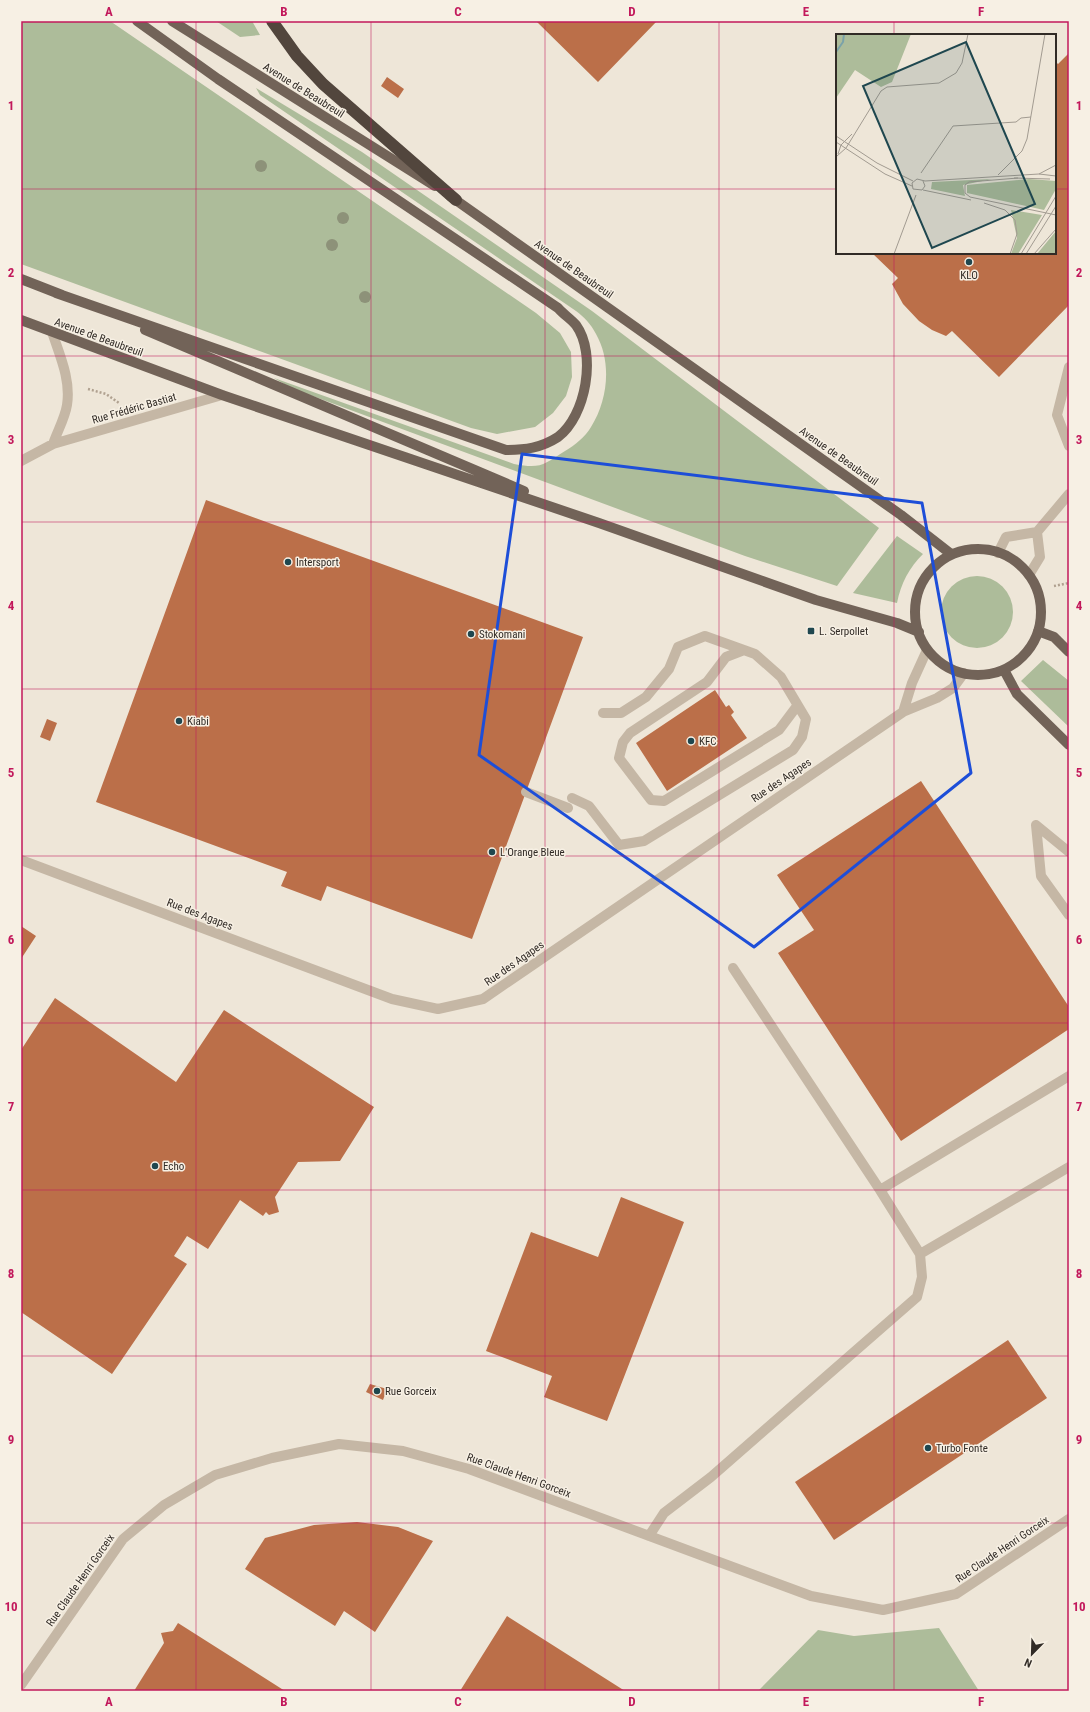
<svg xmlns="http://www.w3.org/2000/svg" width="1090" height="1712" font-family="'Roboto Condensed',sans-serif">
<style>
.green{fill:#adbc9a}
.building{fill:#bb6f49}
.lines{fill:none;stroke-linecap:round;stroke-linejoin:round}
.path{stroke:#b0a190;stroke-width:2.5;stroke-dasharray:2 2;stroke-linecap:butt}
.minor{stroke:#c5b7a5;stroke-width:10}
.major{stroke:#726358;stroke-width:10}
.highway{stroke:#52463d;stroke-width:12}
.tree{fill:#8d9279}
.marked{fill:none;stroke:#1d4ed8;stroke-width:3;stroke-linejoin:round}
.grid{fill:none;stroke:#c2185b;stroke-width:1;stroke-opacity:0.55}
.poi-dot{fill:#1f474f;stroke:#f7f0e4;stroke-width:1.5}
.labels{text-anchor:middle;stroke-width:3;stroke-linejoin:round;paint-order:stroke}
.street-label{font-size:11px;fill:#312b26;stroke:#f7f0e4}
.poi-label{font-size:11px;fill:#312b26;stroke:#f7f0e4;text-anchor:start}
.inset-river{fill:none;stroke:#7aa2a9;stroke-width:2}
.inset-road{fill:none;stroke:#a29b91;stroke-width:1}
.view{fill:#1f474f;fill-opacity:0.15;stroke:#1f474f;stroke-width:2}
.inset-edge{fill:none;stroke:#312b26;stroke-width:2}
.neatline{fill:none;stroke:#c2185b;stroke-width:1.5}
.grid-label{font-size:13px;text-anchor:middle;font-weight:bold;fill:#c2185b}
</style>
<rect width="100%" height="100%" fill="#eee6d8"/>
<path class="green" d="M21,21h89l426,292 24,20 11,19 1,25 -6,19 -13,17 -18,14 -38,7 -26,-6 -450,-164z
M216,21h36l8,14 -20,2z
M256,88l106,64 230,159 287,217 -42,58 -92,-30 -454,-168 -17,-10 240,86c27,5 29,1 51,-13 10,-6 20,-14 26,-24 17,-27 21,-65 5,-93 -5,-10 -12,-17 -20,-23l-316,-216z
M897,536l26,18c-14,14 -22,29 -26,49l-44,-10z
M941 612a36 36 0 1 1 72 0a36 36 0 1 1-72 0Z
M1043,660l26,21v46l-48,-46z
M939,1628l40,63h-221l60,-61 36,6z"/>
<path class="building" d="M536,21h121l-59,61z
M1069,53v252l-70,72 -47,-46 -6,5 -14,-6 -13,-9 -16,-17 -11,-20 6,-6 -26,-25h183v-192l3,3z
M387,77l17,12 -6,9 -17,-12z
M206,500l377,137 -111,302 -145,-53 -6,15 -40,-15 6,-14 -191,-70z
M715,690l11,17 3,-2 5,7 -3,3 16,23 -80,53 -31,-48z
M47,719l10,4 -7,18 -10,-4z
M921,781l148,226v22l-168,112 -123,-188 36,-23 -37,-55z
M21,926l15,10 -15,23z
M55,998l121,84 48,-72 150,97 -34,54 -42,1 -23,35 4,15 -10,3 -3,-3 -3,4 -23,-16 -32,49 -21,-13 -13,20 13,8 -75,110 -91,-62v-262z
M621,1197l63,25 -77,199 -63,-24 8,-21 -66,-25 45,-119 67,25z
M1008,1340l39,58 -213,142 -39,-58z
M370,1384l17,5 -4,11 -17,-8z
M357,1522l41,5 35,14 -58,91 -31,-21 -9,15 -90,-57 20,-31 49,-13z
M507,1616l118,75h-165z
M178,1623l107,68h-151l30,-48 -3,-10 12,-2z"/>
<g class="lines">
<path class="path" d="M88,389l18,5 13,9
M1054,586l15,-3"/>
<path class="minor" d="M52,332c8,24 19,48 15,73 -2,13 -10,27 -14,39
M1069,367l-12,48 12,31
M21,461l32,-17 169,-49
M1037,532l32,-38
M998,553l8,-16 31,-5 3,25 -11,18
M744,650l-18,7 -19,25 -77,51 -7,9 -4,16 32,42 13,1 115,-71 18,-24
M927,650l-15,33 -9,29 34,-14 16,-10 11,-15
M526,792l42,16
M572,798l17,8 30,39 25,-4 149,-91 9,-13 4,-18 -25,-42 -26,-23 -50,-18 -27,11 -9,22 -23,28 -25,16h-18
M1069,852l-33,-27 5,51 28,39
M21,860l371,139 46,10 45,-10 420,-287
M880,1190l189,-114
M920,1254l149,-87
M649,1536l15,-23 47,-36 206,-180 5,-20 -2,-23 -40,-64 -147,-222
M21,1685l102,-146 41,-34 51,-30 57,-17 67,-14 64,7 66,18 342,127 72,14 73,-16 113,-75"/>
<path class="major" d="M172,21l263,165
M450,196l451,319 50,39
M21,279l41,16
M56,293l450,157c19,0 35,-2 52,-13 28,-21 39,-83 18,-112 -5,-6 -13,-11 -18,-17l-340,-229 -81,-58
M21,320l201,75 377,128 217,77 81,23 22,9
M145,330l379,161
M915 612a63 63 0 1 1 126 0a63 63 0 1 1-126 0Z
M1038,631l16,6 15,15
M1004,670l13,24 52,51"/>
<path class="highway" d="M272,21l25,35 26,28 133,116"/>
</g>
<g class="tree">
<circle cx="261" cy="166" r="6"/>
<circle cx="343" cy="218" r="6"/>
<circle cx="332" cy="245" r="6"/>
<circle cx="365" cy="297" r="6"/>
</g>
<path class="marked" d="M522,454l400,49 49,270 -217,174 -275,-192z"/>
<path class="grid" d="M196,21v1670M371,21v1670M545,21v1670M719,21v1670M894,21v14M21,189h816M1055,189h14M894,253v1438M21,356h1048M21,522h1048M21,689h1048M21,856h1048M21,1023h1048M21,1190h1048M21,1356h1048M21,1523h1048"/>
<g class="poi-dot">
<circle cx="969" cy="262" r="4"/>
<circle cx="288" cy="562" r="4"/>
<rect x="807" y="627" width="8" height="8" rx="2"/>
<circle cx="471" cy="634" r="4"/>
<circle cx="179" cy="721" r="4"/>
<circle cx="691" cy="741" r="4"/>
<circle cx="492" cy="852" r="4"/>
<circle cx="155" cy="1166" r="4"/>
<circle cx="377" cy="1391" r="4"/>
<circle cx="928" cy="1448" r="4"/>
</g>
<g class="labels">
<g class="street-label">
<text transform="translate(304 90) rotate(32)" y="4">Avenue de Beaubreuil</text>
<text transform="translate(574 269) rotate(35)" y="4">Avenue de Beaubreuil</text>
<text transform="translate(99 337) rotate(20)" y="4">Avenue de Beaubreuil</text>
<text transform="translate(134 408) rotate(-16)" y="4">Rue Frédéric Bastiat</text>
<text transform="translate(839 456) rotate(35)" y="4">Avenue de Beaubreuil</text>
<text transform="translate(781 780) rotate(-34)" y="4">Rue des Agapes</text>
<text transform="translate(200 914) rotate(21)" y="4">Rue des Agapes</text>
<text transform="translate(514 963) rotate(-35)" y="4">Rue des Agapes</text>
<text transform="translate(519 1475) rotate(20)" y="4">Rue Claude Henri Gorceix</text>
<text transform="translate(1002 1549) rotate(-34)" y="4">Rue Claude Henri Gorceix</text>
<text transform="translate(80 1580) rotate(-55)" y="4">Rue Claude Henri Gorceix</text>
</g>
<g class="poi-label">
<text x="969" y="279" text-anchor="middle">KLO</text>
<text x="296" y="566">Intersport</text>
<text x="819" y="635">L. Serpollet</text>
<text x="479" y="638">Stokomani</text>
<text x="187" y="725">Kiabi</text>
<text x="699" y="745">KFC</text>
<text x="500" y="856">L'Orange Bleue</text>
<text x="163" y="1170">Echo</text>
<text x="385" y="1395">Rue Gorceix</text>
<text x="936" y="1452">Turbo Fonte</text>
</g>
</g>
<g transform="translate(836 34)">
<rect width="220" height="220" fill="#eee6d8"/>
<path d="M0,0h75l-19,48 -11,5 -26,-17 -19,28zM156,145l-29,6 2,11 -34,-7 1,-7zM193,145l27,2v8l-12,21 -77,-17v-8zM175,176l31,5 -24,39h-7l6,-16zM220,197v23h-19z" fill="#adbc9a"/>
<path class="inset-river" d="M0,18l7,-10 1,-8"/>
<path class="inset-road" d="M0,102l41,27 36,18M0,108l49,32 27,12M2,120l3,-9 11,-11M1,122l9,-8 35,-57 6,-4 52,-4 17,-10 6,-10 6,-29M85,139l32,-47 63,-4 5,-4 10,-1M203,140l17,-9M162,141l24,-24 5,-12 18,-105M178,144l36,1M182,144l-49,4 -4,3v8l5,4 86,18M87,147l2,5 -3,4 -9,-1 -1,-6 5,-4 8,2 114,-7 17,2M87,156l48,10M148,169l21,7 10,10 2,14 -7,20M58,220l22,-59M185,220l35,-58M190,220l30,-48M198,220l22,-25"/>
<path class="view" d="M130,8l69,162 -103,44 -69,-162z"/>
<rect width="220" height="220" class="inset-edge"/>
</g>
<rect width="1090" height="1712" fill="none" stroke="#f7f0e4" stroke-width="44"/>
<g transform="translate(1032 1654) rotate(203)" stroke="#f7f0e4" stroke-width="3" paint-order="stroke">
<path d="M0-3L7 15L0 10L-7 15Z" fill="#312b26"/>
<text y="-6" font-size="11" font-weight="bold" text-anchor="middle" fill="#312b26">N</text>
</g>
<rect x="22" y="22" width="1046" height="1668" class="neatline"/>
<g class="grid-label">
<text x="109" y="16">A</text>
<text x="284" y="16">B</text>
<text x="458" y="16">C</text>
<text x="632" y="16">D</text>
<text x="806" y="16">E</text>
<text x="981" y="16">F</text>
<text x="11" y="110">1</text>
<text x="1079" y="110">1</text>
<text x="11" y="277">2</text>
<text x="1079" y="277">2</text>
<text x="11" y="444">3</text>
<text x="1079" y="444">3</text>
<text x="11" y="610">4</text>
<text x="1079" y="610">4</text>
<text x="11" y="777">5</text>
<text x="1079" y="777">5</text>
<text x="11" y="944">6</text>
<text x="1079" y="944">6</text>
<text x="11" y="1111">7</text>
<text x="1079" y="1111">7</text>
<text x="11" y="1278">8</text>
<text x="1079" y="1278">8</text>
<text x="11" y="1444">9</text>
<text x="1079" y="1444">9</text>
<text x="11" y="1611">10</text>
<text x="1079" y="1611">10</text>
<text x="109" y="1706">A</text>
<text x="284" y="1706">B</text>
<text x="458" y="1706">C</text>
<text x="632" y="1706">D</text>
<text x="806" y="1706">E</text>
<text x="981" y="1706">F</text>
</g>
</svg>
